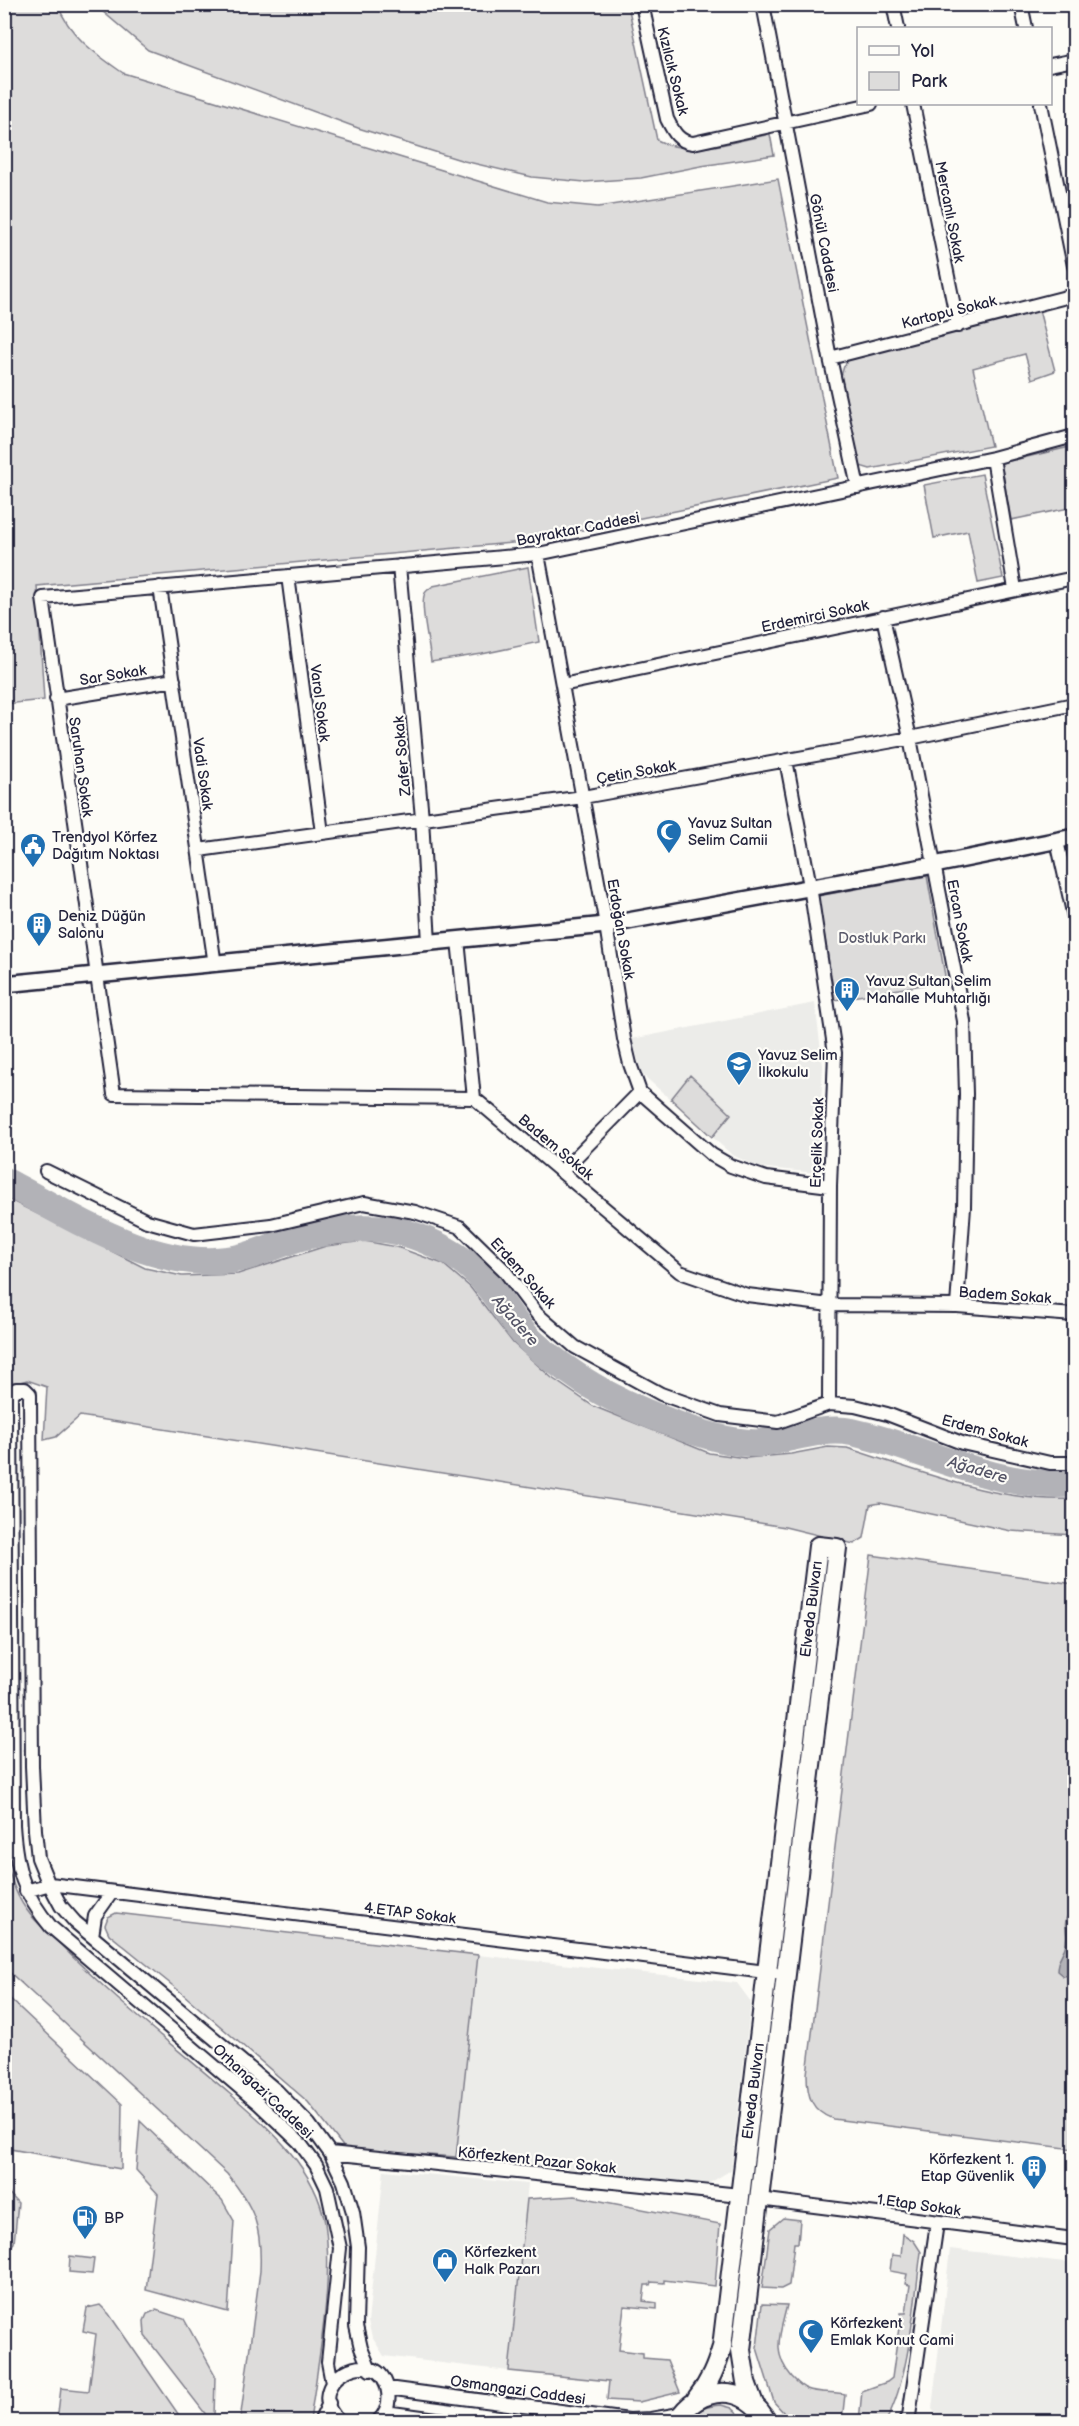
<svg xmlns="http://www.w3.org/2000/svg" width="1079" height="2426" font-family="'Balsamiq Sans',sans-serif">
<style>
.built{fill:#ecece9}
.green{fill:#dddcdb;stroke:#807f8b;stroke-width:1.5}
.water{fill:#b2b2b7;stroke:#787885;stroke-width:1.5}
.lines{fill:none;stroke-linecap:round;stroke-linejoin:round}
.river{stroke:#b2b2b7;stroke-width:28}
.minor-casing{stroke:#22223b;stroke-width:16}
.tertiary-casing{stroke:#22223b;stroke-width:20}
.secondary-casing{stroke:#22223b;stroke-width:22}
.minor{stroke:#fdfcf7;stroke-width:12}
.tertiary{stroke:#fdfcf7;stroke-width:15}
.secondary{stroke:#fdfcf7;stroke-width:18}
.labels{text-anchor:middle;stroke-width:4.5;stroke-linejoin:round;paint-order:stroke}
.street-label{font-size:15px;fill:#22223b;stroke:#fdfcf7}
.poi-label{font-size:15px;fill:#22223b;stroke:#fdfcf7;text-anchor:start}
.park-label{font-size:15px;fill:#5a5a6b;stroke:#fdfcf7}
.water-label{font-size:16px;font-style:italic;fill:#545466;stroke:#fdfcf7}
</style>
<rect width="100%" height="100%" fill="#fdfcf7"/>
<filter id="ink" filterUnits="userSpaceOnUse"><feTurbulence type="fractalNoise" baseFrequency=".0167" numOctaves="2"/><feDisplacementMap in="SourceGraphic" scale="12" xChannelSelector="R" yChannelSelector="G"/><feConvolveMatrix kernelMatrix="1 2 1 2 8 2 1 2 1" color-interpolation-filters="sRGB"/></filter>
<g filter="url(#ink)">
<path class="built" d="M815,1003l8,63 -6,107 -60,-6 -26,-13 -89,-80 -10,-35z
M478,1955l259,28 14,19 -20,168 -23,14 -252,-27z
M384,2170l144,14 -19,187 -125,-15 -12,-19 -4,-15z
M950,2249l124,14v158h-132l-10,-12z"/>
<path class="green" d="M4,5h54c11,31 38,49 65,68l424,129 51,5 180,-28 60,299 -315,64 -486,44 7,114 -39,4z
M95,5h533l29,135c34,18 78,1 113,-6l4,21 -73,11 -60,12 -56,4 -53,-5 -68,-16 -106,-33 -210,-78z
M1039,310l16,61 -23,8 -7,-25 -52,14 18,78 -121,23 -10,-3 -19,-90 3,-10 5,-7z
M1074,446v61l-63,13 -10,-57z
M982,474l21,104 -25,5 -10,-52 -34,7 -10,-53z
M528,567l11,75 -57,12 -51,8c-1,-15 -12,-58 -6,-69 2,-3 5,-5 8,-7z
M927,876l19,105 -111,19 -17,-104z
M690,1075l41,39 -19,23 -41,-38z
M4,1197l141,71 37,8 56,-2 88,-28 38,-5 33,6 46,17 27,23 43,56 39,35 41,28 116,47 37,5 45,-4 37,-7 19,1c73,23 151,55 227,51v36l-63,-4 -131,-28 -10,2 -6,33 -10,6 -69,-17 -705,-111 -24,21 -12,3 3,-53 -20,-7 -22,6z
M871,1555l203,29v565l-241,-30c-22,-8 -26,-23 -26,-45z
M4,1850c5,21 9,41 22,59 9,13 23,24 35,36 52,54 112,100 169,149 40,34 86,75 95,129 9,59 -7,139 -15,198h-70l20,-150c2,-44 -5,-63 -33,-97l-222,-206z
M116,1913l362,42 -22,202 -111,-8 -37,-47 -125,-108 -74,-60 -4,-9 3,-8z
M5,1994l117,110 -1,65 -116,-21z
M140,2121l82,79 12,21 -6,91 -82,-22 12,-96 -22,-24z
M4,2188l14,15 -4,40 -9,8z
M575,2196l145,28 -5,62 -51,-6v3l-13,-1 -1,3h-5l-2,16 14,2v6l-33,-3 -5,44 24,3v5l24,2 13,32 -41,10 -32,-2 2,-19 -100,-10 18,-172z
M783,2218l17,2 -2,23h-4l-5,42 -8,4 -19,-1 8,-59z
M903,2234l11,7 7,11c-7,51 -11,125 -35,169h-27l3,-30 25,-9 5,-4 9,-65h5l4,-28 -5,-1 2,-10 -17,-3 2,-16 9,1z
M70,2256l24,3 -2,15 -23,-2z
M762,2304l25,1c-7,29 -16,48 5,72 4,4 9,10 15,12 10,4 26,3 38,5l-3,27h-42l-16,-8 -10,-11 -17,-54z
M100,2305l9,9 74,107h-126l4,-33 28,3 7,-57 -13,-3 4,-23z
M156,2310l28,9 31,56 -1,44 -4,1 -65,-84 -1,-15 3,-7z
M721,2405l11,3 14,13 -59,1c9,-13 20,-16 34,-17z"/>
<path class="water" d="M1074,1906v69l-11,1 -6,-5c0,-15 7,-16 9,-28 3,-18 -7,-18 8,-37z"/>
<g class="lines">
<path class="river" d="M4,1181c66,34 147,89 224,79 26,-3 48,-16 73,-23 33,-8 72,-13 105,-4 25,8 52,21 71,40 21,20 33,49 55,69 15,14 34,27 52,39 37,24 132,65 175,62 30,-3 63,-17 93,-11 74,16 145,59 222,51"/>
<defs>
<path id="minor" d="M642,4l25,115c6,12 11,23 26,24l178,-39
M763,4l67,354 28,129
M893,4l5,24
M1021,4l5,24
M1050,65l24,-5
M913,104l45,222
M1041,104l33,162
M830,358l244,-63
M1074,436l-81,22 -455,96 -495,44 71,496 360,4 206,174 67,23 83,10 127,1 117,9
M993,458l22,131
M538,554l68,371 18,114 6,25 10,28 72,63 19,11 35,12 64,8
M399,566l23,252 7,125
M288,576l34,257
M160,587l55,378
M883,617l27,121 54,283 2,73 -2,113 -7,99
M562,685l512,-107
M56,699l118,-19
M786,760l24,126 25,167 -5,133 -1,218
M1057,841l17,76
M199,850l384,-53 327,-59 164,-34
M458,940l16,158
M46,1171l101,50 47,13 77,-9 93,-22 51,9 45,15 44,43 33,44 38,33 86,47 59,21 58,7 51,-18 26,2 32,8 75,29 88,20h24
M562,1171l78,-79
M26,1891l24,-7 724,89
M92,1936l3,-20 17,-24
M330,2153l410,42
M759,2199l315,40
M332,2383l-4,-21 12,-114 -13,-60 -11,-23 -17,-23 -40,-38 -208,-177c-28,-33 -35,-58 -38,-102l-2,-429 5,-7h9l5,5 2,372 3,64 3,28 9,22 14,26 14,16 202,169 32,33 21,29 14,29 9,30 5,35 -2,79 5,22 9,22
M387,2388l242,32 22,-1 29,-5
M385,2412l74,10
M320,2422l9,-19
M340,2422c-44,-39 40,-84 48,-30 2,12 -2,22 -11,30
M905,2422l4,-6 28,-193"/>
<path id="tertiary" d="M4,984l602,-59 328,-60 140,-28"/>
<path id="secondary" d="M697,2398c13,-16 19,-31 25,-51l96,-801 19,2 -96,802 5,32 8,22
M676,2422c23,-38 70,-40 91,0"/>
</defs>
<use href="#minor" class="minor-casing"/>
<use href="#tertiary" class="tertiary-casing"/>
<use href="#secondary" class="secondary-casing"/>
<use href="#minor" class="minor"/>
<use href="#tertiary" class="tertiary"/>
<use href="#secondary" class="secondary"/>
</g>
</g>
<defs>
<symbol id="mosque-pin" viewBox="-11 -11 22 30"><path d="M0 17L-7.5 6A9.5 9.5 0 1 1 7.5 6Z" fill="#1f6fb2" stroke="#fdfcf7"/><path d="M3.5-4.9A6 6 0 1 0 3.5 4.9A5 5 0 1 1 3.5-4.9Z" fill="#fff"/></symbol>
<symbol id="civic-pin" viewBox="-11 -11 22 30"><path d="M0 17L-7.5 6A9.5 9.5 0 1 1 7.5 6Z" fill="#1f6fb2" stroke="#fdfcf7"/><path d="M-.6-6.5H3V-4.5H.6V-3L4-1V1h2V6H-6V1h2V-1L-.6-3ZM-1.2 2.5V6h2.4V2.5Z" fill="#fff"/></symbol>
<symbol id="building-pin" viewBox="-11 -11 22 30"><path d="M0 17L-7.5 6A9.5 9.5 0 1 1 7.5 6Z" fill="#1f6fb2" stroke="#fdfcf7"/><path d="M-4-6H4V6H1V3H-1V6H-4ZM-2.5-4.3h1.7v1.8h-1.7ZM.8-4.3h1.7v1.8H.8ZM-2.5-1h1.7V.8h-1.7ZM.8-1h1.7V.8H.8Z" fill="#fff"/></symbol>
<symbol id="school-pin" viewBox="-11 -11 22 30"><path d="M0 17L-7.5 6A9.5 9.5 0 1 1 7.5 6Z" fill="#1f6fb2" stroke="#fdfcf7"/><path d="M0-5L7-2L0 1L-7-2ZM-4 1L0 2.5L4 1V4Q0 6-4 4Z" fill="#fff"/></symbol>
<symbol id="fuel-pin" viewBox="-11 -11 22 30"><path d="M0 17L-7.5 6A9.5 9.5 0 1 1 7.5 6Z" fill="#1f6fb2" stroke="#fdfcf7"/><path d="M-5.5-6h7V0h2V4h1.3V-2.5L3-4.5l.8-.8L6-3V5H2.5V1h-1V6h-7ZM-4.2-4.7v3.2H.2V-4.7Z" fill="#fff"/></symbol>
<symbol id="shop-pin" viewBox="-11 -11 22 30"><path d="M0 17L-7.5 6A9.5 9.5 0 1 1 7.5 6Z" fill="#1f6fb2" stroke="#fdfcf7"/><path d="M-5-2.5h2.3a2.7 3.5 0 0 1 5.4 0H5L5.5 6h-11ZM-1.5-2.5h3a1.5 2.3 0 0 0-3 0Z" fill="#fff"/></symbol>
</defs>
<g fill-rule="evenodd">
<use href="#mosque-pin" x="654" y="817" width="30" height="40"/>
<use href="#civic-pin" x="18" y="831" width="30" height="40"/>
<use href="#building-pin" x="24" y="910" width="30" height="40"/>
<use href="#building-pin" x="832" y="975" width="30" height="40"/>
<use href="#school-pin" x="724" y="1049" width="30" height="40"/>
<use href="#building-pin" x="1019" y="2153" width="30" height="40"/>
<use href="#fuel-pin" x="70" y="2203" width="30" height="40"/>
<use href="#shop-pin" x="430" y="2246" width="30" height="40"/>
<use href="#mosque-pin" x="796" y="2317" width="30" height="40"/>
</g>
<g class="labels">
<g class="street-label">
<text transform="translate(673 71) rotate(76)" y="5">Kızılcık Sokak</text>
<text transform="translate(950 212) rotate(79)" y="5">Mercanlı Sokak</text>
<text transform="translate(824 243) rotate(79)" y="5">Gönül Caddesi</text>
<text transform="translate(949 312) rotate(-14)" y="5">Kartopu Sokak</text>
<text transform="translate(578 529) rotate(-11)" y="5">Bayraktar Caddesi</text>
<text transform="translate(815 616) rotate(-12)" y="5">Erdemirci Sokak</text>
<text transform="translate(113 675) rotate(-9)" y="5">Sar Sokak</text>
<text transform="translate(320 703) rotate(83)" y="5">Varol Sokak</text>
<text transform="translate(402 756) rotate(-95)" y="5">Zafer Sokak</text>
<text transform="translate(81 767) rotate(82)" y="5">Saruhan Sokak</text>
<text transform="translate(636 772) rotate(-10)" y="5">Çetin Sokak</text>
<text transform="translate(203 774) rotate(82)" y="5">Vadi Sokak</text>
<text transform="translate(960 921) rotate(79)" y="5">Ercan Sokak</text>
<text transform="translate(621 929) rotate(80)" y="5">Erdoğan Sokak</text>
<text transform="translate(817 1143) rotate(-88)" y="5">Erçelik Sokak</text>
<text transform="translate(556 1147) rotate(40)" y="5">Badem Sokak</text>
<text transform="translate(523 1273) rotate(48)" y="5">Erdem Sokak</text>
<text transform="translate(1005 1295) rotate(4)" y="5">Badem Sokak</text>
<text transform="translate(985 1431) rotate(15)" y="5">Erdem Sokak</text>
<text transform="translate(811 1609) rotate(-83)" y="5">Elveda Bulvarı</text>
<text transform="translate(410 1913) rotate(7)" y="5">4.ETAP Sokak</text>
<text transform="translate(263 2091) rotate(43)" y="5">Orhangazi Caddesi</text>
<text transform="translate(753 2091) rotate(-83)" y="5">Elveda Bulvarı</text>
<text transform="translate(537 2160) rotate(6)" y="5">Körfezkent Pazar Sokak</text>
<text transform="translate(919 2205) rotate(8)" y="5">1.Etap Sokak</text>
<text transform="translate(518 2390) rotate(8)" y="5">Osmangazi Caddesi</text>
</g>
<g class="poi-label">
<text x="688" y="828">Yavuz Sultan<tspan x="688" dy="17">Selim Camii</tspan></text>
<text x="52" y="842">Trendyol Körfez<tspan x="52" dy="17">Dağıtım Noktası</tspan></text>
<text x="58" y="921">Deniz Düğün<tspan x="58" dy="17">Salonu</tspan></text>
<text x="866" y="986">Yavuz Sultan Selim<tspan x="866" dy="17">Mahalle Muhtarlığı</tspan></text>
<text x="758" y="1060">Yavuz Selim<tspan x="758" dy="17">İlkokulu</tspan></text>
<text x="1014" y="2164" text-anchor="end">Körfezkent 1.<tspan x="1014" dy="17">Etap Güvenlik</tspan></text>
<text x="104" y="2223">BP</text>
<text x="464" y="2257">Körfezkent<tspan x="464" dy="17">Halk Pazarı</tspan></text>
<text x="830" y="2328">Körfezkent<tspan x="830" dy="17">Emlak Konut Cami</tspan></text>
</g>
<g class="park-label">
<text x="882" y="943">Dostluk Parkı</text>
</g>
<g class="water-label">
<text transform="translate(516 1320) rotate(49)" y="6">Ağadere</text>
<text transform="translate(978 1469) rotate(16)" y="6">Ağadere</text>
</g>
</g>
<rect width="1079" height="2426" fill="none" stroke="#fdfcf7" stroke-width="24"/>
<rect x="12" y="12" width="1055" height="2402" fill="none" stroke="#22223b" stroke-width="2" filter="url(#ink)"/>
<rect x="857" y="27" width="195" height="78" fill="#fdfcf7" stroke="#a5a5ac" stroke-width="1.5"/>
<rect x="869" y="46" width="30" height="9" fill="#fdfcf7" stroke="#a5a5ac" stroke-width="1.5"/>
<text x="911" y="57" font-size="18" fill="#22223b">Yol</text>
<rect x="869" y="72" width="30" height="18" fill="#dddcdb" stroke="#a5a5ac" stroke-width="1.5"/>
<text x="911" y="87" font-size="18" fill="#22223b">Park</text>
</svg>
